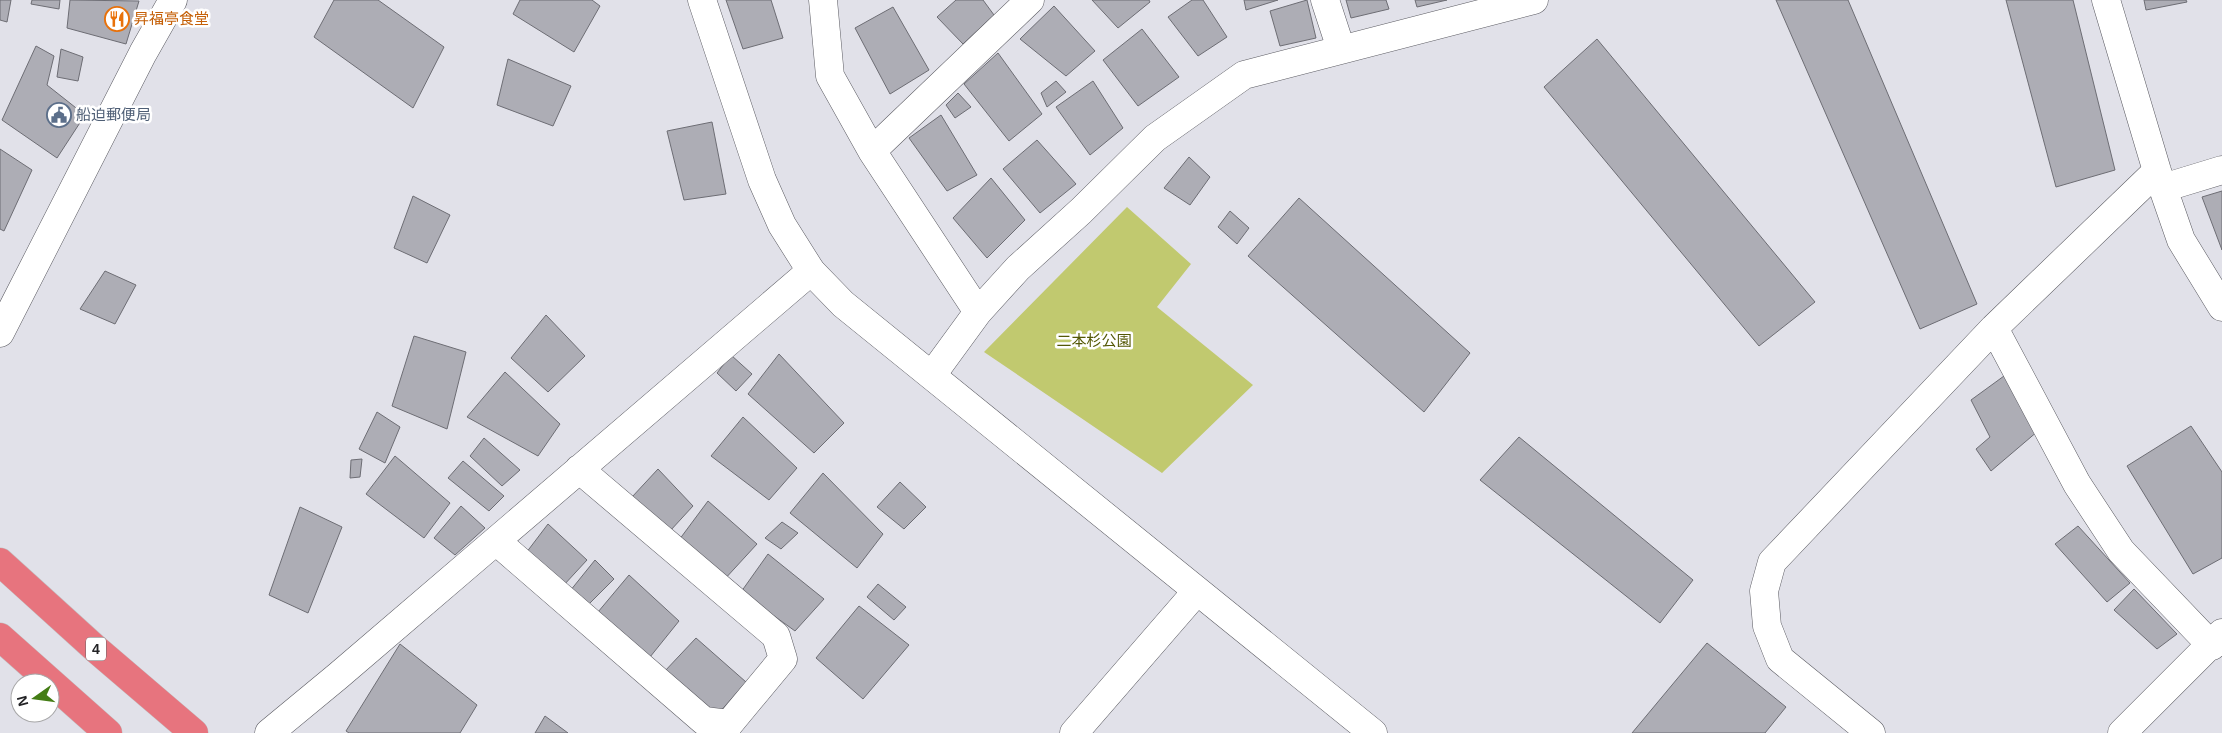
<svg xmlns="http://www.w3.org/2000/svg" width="2222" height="733" font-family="Helvetica,'Noto Sans JP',sans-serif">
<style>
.green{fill:#c1c96f}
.building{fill:#adadb5;stroke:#6d6d74}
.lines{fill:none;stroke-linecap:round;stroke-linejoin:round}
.minor-casing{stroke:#5a5a61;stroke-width:29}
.tertiary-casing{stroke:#5a5a61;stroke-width:29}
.trunk-casing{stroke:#c1c1c2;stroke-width:29}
.minor{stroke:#fff;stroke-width:28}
.tertiary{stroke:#fff;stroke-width:28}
.trunk{stroke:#e7747e;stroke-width:28}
.labels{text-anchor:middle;stroke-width:5;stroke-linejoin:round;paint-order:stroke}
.shield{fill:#fff;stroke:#656567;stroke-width:1}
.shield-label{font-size:14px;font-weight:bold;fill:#232326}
.food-label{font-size:15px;fill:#c56008;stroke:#fff;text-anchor:start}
.service-label{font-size:15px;fill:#4e5e75;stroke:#fff;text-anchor:start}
.park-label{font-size:15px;fill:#545806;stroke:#fff}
</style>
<rect width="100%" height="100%" fill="#e1e1e9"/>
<path class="green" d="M1127,207l64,57 -34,43 96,78 -91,88 -178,-121z"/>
<path class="building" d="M0,0h11l-4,22 -7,-2z
M32,0h28l-1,9 -28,-5z
M70,0l69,1 -13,43 -59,-16z
M334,0h44l66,47 -31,61 -99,-71z
M520,0h72l8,6 -26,46 -61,-38z
M726,0h45l12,38 -40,11z
M956,0h27l11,15 -31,29 -26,-27z
M1092,0h57l1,2 -32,26z
M1192,0h11l24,37 -29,19 -30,-39z
M1244,0h34l-32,10z
M1307,0l9,38 -36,8 -10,-35z
M1346,0h40l3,9 -38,9z
M1415,0h32l-30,7z
M1776,0h72l129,304 -57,25z
M2006,0h67l42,170 -59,17z
M2144,0h42l1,2 -41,8z
M1054,6l41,45 -29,25 -46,-37z
M893,7l36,63 -39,24 -35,-66z
M1142,29l37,48 -41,29 -35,-46z
M1597,39l218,263 -56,44 -215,-259z
M36,46l18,10 -7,29 38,30 -28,43 -55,-38z
M61,49l22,8 -5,24 -21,-4z
M998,53l44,61 -33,27 -45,-57z
M508,59l63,27 -18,40 -56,-21z
M1056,81l10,11 -19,15 -6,-14z
M1093,81l30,47 -33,27 -34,-48z
M958,93l13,14 -16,11 -9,-13z
M941,115l36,60 -30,16 -38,-53z
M712,122l14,72 -42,6 -17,-69z
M1037,140l39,44 -36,29 -37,-44z
M0,149l32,21 -28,61 -4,-2z
M1189,157l21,20 -20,28 -26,-17z
M991,178l34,42 -38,38 -34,-40z
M2222,191v59l-20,-53z
M413,196l37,19 -23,48 -33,-15z
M1299,198l171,155 -46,59 -176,-156z
M1230,211l19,17 -12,16 -19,-17z
M105,271l31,14 -21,39 -35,-15z
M546,315l39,41 -37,36 -37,-34z
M414,336l52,16 -19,77 -55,-23z
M779,354l65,69 -30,30 -66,-59z
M731,355l21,19 -16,17 -19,-18z
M505,372l55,52 -22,32 -71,-39z
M2004,376l34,55 -47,40 -15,-22 14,-12 -19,-37z
M377,412l23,15 -15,36 -26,-14z
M743,417l54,51 -28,32 -58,-44z
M2191,426l31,46v86l-29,16 -66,-108z
M1519,437l174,143 -33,43 -180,-143z
M484,438l36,32 -18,16 -32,-30z
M395,456l55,47 -26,35 -58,-44z
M362,459l-2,18 -10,1 1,-18z
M463,461l41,35 -15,15 -41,-33z
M658,469l35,37 -23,25 -38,-34z
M823,473l60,61 -26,34 -67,-55z
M900,482l26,25 -22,22 -27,-22z
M708,501l49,43 -34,37 -44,-41z
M461,506l24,22 -30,27 -21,-17z
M300,507l42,20 -34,86 -39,-18z
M782,522l16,11 -17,16 -16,-11z
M548,524l39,36 -24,26 -37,-33z
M2078,526l52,57 -23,19 -52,-58z
M768,554l56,45 -29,32 -54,-39z
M595,560l19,19 -25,25 -19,-13z
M629,575l50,46 -29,36 -52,-45z
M878,584l28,23 -12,13 -27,-23z
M2134,589l43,45 -20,15 -43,-39z
M859,606l50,39 -46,54 -47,-41z
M696,638l50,44 -28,32 -54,-42z
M1707,643l79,64 -21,26h-133z
M400,644l77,61 -17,28h-111l-3,-2z
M545,716l23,17h-33z"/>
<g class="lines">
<defs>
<path id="minor" d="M823,0l7,76 42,75 106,161
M1325,0l16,49
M2106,0l51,171 24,69 41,67
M872,151l158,-151
M2163,188l59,-18
M1994,328l83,156 44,67 91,95
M0,333l143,-280 30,-53
M932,375l46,-63 40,-44 63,-57 74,-73 89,-63 290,-75
M496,541l208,180 25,3 54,-65 -7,-23 -197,-167
M269,733l69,-57 473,-405
M1871,733l-91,-74 -13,-33 -3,-35 8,-29 222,-234 163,-157
M2122,733l100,-100"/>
<path id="tertiary" d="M702,0l60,180 20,45 29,46 32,33 530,429
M1074,733l123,-142"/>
<path id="trunk" d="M0,562l97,88 97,83
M0,637l108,96"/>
</defs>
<use href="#minor" class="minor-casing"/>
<use href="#tertiary" class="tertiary-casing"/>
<use href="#trunk" class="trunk-casing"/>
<use href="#minor" class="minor"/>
<use href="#tertiary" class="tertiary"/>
<use href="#trunk" class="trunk"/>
</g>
<defs>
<symbol id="restaurant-ring" viewBox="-11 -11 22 22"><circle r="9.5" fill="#fff" stroke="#e8710a" stroke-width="1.5"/><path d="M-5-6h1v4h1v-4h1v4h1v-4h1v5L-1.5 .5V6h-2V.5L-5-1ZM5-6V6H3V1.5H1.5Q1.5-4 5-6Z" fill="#e8710a"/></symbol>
<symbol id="civic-ring" viewBox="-11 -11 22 22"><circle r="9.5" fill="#fff" stroke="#5c6f8a" stroke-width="1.5"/><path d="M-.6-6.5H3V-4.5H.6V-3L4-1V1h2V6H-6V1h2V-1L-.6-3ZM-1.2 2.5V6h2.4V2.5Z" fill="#5c6f8a"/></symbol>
</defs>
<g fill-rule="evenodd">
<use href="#restaurant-ring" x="103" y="5" width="28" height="28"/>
<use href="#civic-ring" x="45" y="101" width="28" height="28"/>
</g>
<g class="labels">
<rect class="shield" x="86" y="637.5" width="20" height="23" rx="4"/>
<g class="shield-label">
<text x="96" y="654">4</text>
</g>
<g class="food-label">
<text x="134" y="24">昇福亭食堂</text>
</g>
<g class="service-label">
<text x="76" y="120">船迫郵便局</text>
</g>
<g class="park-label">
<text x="1094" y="346">二本杉公園</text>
</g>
</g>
<g transform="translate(35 698) rotate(256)"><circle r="24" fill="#ffffff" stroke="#a7a7a8"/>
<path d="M0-4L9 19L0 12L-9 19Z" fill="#447d15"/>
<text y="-8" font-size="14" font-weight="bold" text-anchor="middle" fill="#232326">N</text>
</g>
</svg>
